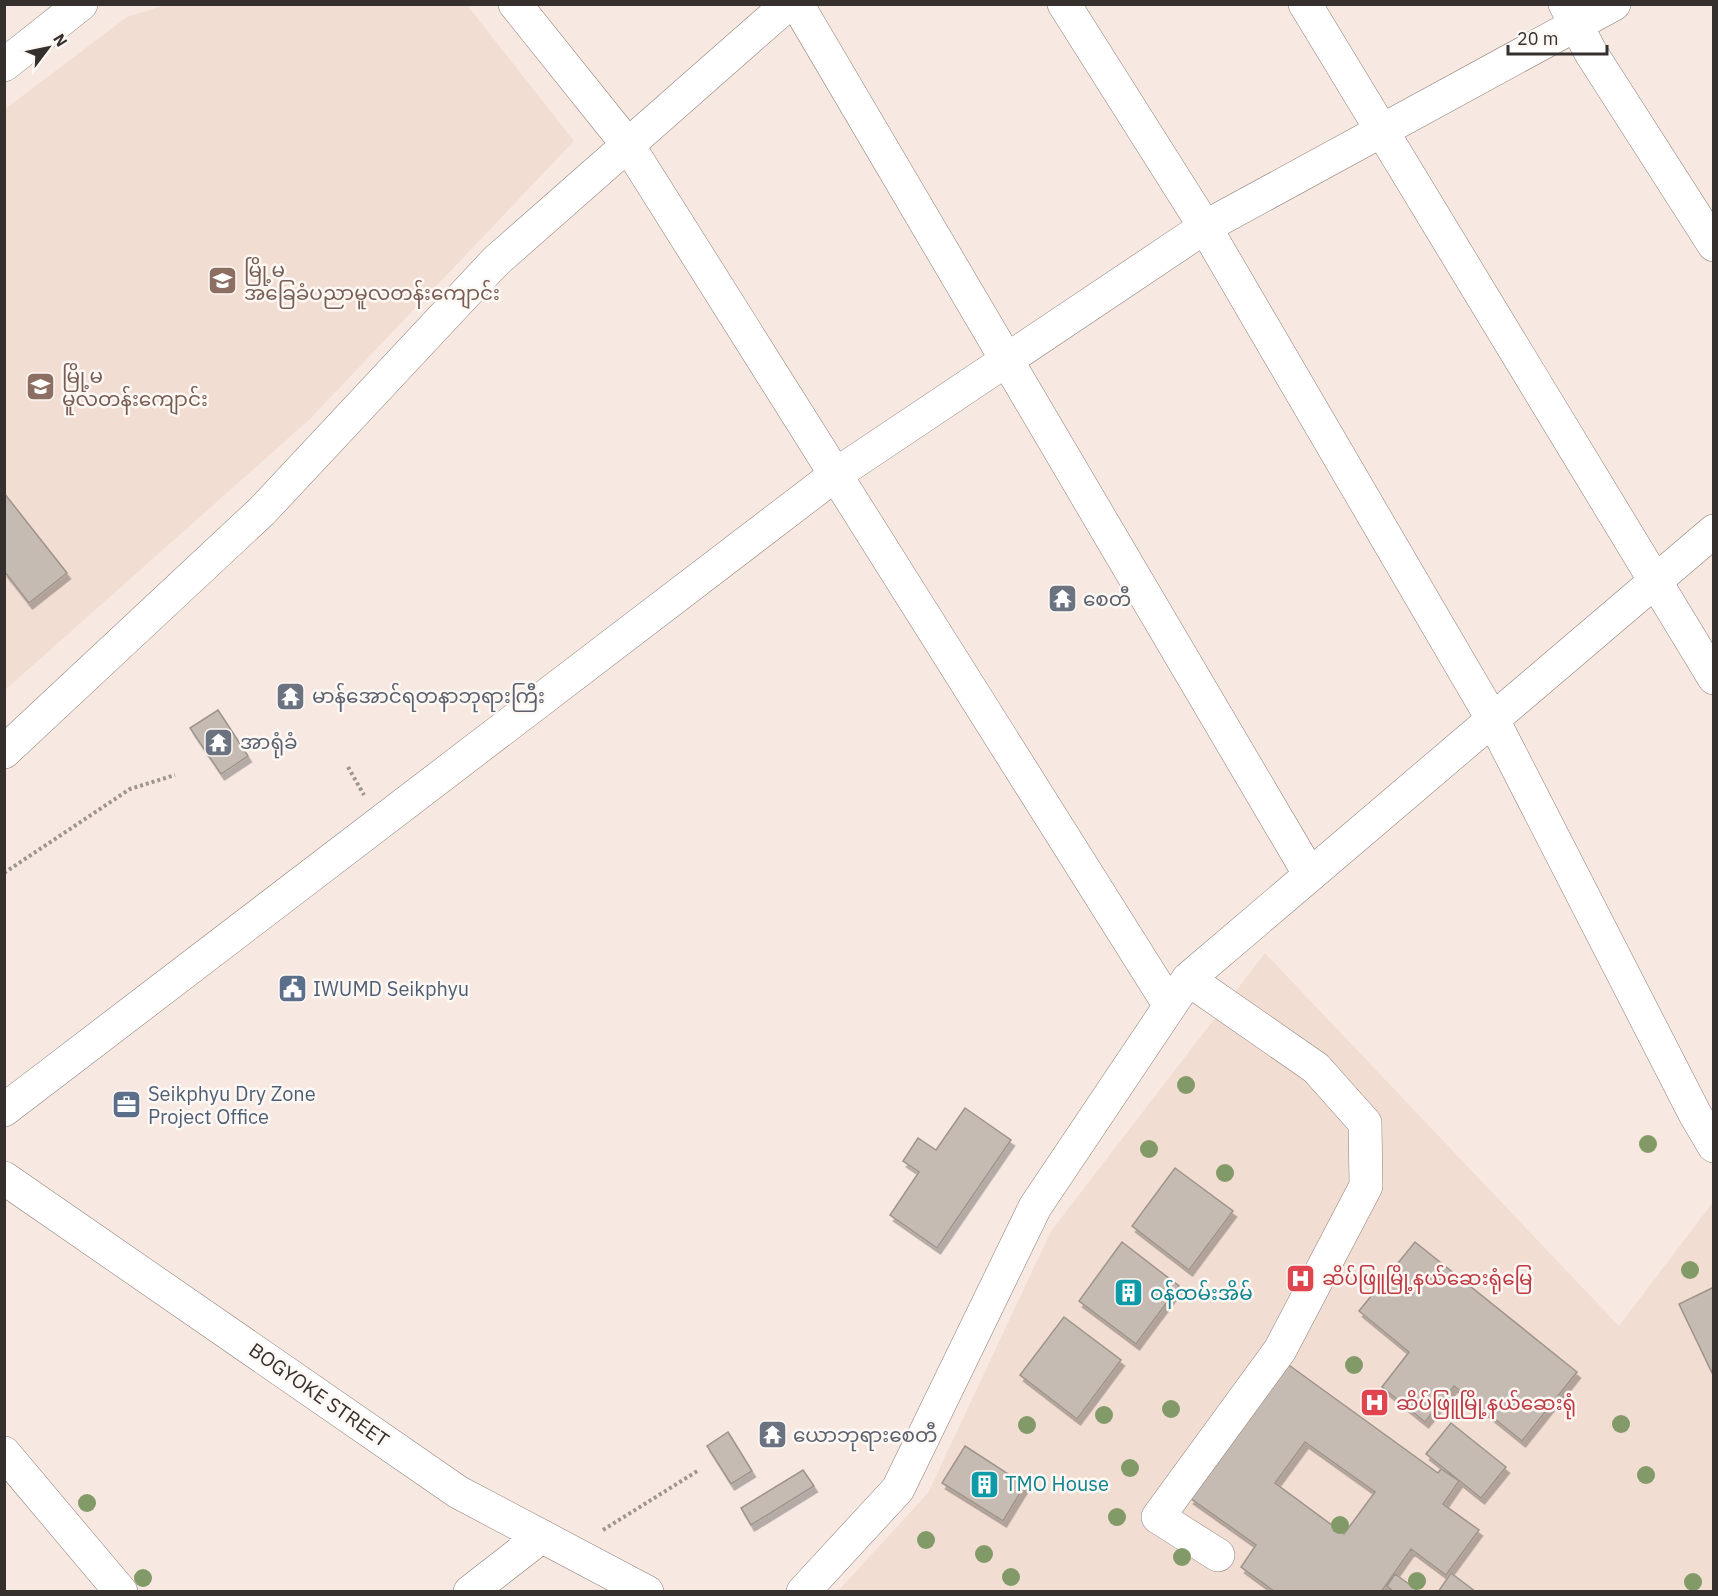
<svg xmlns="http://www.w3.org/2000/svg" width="1718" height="1596" font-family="'IBM Plex Sans','Noto Sans Myanmar',sans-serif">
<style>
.built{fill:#f2ddd2}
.building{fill:#c6bbb2;stroke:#9e948b;stroke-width:1.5;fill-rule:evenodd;filter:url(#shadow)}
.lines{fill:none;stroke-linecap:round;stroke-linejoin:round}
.street-casing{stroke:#8a7e77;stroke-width:34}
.path{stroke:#9f958f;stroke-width:4;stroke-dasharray:3 3;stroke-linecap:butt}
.street{stroke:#fff;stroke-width:33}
.tree{fill:#829a68}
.labels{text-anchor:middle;stroke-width:5;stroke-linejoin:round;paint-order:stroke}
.education-label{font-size:20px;fill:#785e54;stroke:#fef8f5;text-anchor:start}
.worship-label{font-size:20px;fill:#5b616d;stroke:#fef8f5;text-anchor:start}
.service-label{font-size:20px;fill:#4e5e75;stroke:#fef8f5;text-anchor:start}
.health-label{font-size:20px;fill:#be3a42;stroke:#fef8f5;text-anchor:start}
.culture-label{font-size:20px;fill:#0d838f;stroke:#fef8f5;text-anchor:start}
.street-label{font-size:20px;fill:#35302d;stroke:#fef8f5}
</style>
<defs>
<filter id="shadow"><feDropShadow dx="3.5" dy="6" stdDeviation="0" flood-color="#0004"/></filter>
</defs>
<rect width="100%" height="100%" fill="#f7e9e2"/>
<path class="built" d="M166,5h301l107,136 -265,279 -304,270v-581l122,-92z
M1265,953l354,373 94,-124v389l-876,1 91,-99 123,-262z"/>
<path class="building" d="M4,493l63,80 -38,30 -25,-32z
M218,710l30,46 -27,18 -31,-46z
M965,1108l46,32 -74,108 -47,-33 29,-43 -16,-11 15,-23 18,12z
M1175,1168l58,43 -44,59 -57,-44z
M1122,1242l57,44 -43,58 -57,-43z
M1415,1242l162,130 -55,69 -68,-55 -29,36 -43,-35 27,-35 -50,-41z
M1714,1287v90l-35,-73z
M1064,1317l57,43 -44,59 -57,-44z
M1286,1363l152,110 3,-4 18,12 -16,23 36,26 -33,45 -35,-26 -30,43h-106l-34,-25 15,-22 -66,-47zM1305,1442l70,50 -31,42 -69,-51z
M1451,1423l55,44 -25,31 -55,-44z
M728,1432l24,39 -21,13 -24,-38z
M965,1446l60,39 -22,36 -61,-38z
M803,1470l11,16 -63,39 -10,-17z
M1451,1573l25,19h-38z
M1395,1574l25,18h-26l-7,-6z"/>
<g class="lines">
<defs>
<path id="street" d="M515,4l113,141 542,861
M797,4l513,871
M1064,4l141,223 288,493 202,394 19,32
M1305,4l409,674
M1565,4l26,49 123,192
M4,65l77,-61
M4,752l258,-241 234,-250 292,-257
M1188,979l128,89 49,55 1,63 -86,164 -122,167 60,38
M4,1110l831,-635 370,-248 409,-223
M4,1178l454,314 189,100
M4,1453l117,139
M470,1592l72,-56
M803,1592l95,-103 137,-282 153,-228 526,-448"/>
</defs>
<use href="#street" class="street-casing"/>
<path class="path" d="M348,767l16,28
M4,873l126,-84 45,-14
M603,1530l96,-60"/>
<use href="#street" class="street"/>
</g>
<g class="tree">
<circle cx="1186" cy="1085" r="9"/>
<circle cx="1648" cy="1144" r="9"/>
<circle cx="1149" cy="1149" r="9"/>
<circle cx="1225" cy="1173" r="9"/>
<circle cx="1690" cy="1270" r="9"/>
<circle cx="1354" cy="1365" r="9"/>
<circle cx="1171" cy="1409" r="9"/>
<circle cx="1104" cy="1415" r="9"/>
<circle cx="1621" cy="1424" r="9"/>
<circle cx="1027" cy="1425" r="9"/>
<circle cx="1130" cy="1468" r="9"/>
<circle cx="1646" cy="1475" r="9"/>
<circle cx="87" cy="1503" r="9"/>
<circle cx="1117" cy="1517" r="9"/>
<circle cx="1340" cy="1525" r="9"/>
<circle cx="926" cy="1540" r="9"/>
<circle cx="984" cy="1554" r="9"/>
<circle cx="1182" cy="1557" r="9"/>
<circle cx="1011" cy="1577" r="9"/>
<circle cx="143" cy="1578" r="9"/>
<circle cx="1417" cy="1581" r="9"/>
<circle cx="1693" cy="1582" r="9"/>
</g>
<defs>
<symbol id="school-square" viewBox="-11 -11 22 22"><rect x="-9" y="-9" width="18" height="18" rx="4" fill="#8d6e63" stroke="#fef8f5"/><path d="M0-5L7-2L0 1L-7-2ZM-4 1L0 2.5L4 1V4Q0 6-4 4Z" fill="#fff"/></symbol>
<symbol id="temple-square" viewBox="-11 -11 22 22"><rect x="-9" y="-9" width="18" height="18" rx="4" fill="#6b7280" stroke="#fef8f5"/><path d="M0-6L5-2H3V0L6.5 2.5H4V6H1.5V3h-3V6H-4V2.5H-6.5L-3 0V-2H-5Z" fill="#fff"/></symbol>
<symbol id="civic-square" viewBox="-11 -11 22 22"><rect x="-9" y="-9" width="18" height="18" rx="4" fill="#5c6f8a" stroke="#fef8f5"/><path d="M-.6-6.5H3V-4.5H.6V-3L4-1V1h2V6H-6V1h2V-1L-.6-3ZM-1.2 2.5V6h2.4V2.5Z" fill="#fff"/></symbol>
<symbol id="office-square" viewBox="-11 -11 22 22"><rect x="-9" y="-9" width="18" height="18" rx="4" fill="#5c6f8a" stroke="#fef8f5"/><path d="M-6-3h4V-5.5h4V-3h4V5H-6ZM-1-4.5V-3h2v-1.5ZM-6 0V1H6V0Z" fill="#fff"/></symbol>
<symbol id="hospital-square" viewBox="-11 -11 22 22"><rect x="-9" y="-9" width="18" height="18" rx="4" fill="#e0444e" stroke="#fef8f5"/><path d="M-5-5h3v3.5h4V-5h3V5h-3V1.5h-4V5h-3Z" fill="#fff"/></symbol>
<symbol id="building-square" viewBox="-11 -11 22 22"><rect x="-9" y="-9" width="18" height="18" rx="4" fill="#0f9aa8" stroke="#fef8f5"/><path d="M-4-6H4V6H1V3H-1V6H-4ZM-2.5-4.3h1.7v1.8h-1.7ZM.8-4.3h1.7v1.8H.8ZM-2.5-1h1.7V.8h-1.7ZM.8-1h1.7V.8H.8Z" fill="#fff"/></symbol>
</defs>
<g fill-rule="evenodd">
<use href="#school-square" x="206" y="264" width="33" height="33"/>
<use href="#school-square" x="24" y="370" width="33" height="33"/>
<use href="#temple-square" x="1046" y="582" width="33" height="33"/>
<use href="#temple-square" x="274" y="680" width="33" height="33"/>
<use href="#temple-square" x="202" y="726" width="33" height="33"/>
<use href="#civic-square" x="276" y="972" width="33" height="33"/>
<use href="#office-square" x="110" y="1088" width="33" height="33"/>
<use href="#hospital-square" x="1284" y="1262" width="33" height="33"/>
<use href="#building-square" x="1112" y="1276" width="33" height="33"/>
<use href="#hospital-square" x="1358" y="1386" width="33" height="33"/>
<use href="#temple-square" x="756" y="1418" width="33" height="33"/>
<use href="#building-square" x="968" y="1468" width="33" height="33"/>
</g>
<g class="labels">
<g class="education-label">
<text x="244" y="277">မြို့မ<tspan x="244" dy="23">အခြေခံပညာမူလတန်းကျောင်း</tspan></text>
<text x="62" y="383">မြို့မ<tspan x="62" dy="23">မူလတန်းကျောင်း</tspan></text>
</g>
<g class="worship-label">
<text x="1083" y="606">စေတီ</text>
<text x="312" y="703">မာန်အောင်ရတနာဘုရားကြီး</text>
<text x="240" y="749">အာရုံခံ</text>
<text x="793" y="1442">ယောဘုရားစေတီ</text>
</g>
<g class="service-label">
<text x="313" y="996">IWUMD Seikphyu</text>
<text x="148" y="1101">Seikphyu Dry Zone<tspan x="148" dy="23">Project Office</tspan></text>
</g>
<g class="health-label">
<text x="1322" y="1285">ဆိပ်ဖြူမြို့နယ်ဆေးရုံမြေ</text>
<text x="1396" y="1410">ဆိပ်ဖြူမြို့နယ်ဆေးရုံ</text>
</g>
<g class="culture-label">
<text x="1150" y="1300">ဝန်ထမ်းအိမ်</text>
<text x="1005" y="1491">TMO House</text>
</g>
<g class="street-label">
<text transform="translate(319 1395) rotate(35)" y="7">BOGYOKE STREET</text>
</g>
</g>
<rect width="1718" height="1596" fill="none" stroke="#35302d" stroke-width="12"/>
<g transform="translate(48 48) rotate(58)" stroke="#fef8f5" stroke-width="4.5" paint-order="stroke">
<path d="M0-4.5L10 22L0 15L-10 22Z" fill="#35302d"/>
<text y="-9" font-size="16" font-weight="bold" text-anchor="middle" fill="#35302d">N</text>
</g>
<path d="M1508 45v9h99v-9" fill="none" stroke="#35302d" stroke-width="3"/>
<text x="1517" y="45" font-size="18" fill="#35302d" stroke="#fef8f5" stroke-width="4.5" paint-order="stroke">20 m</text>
</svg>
